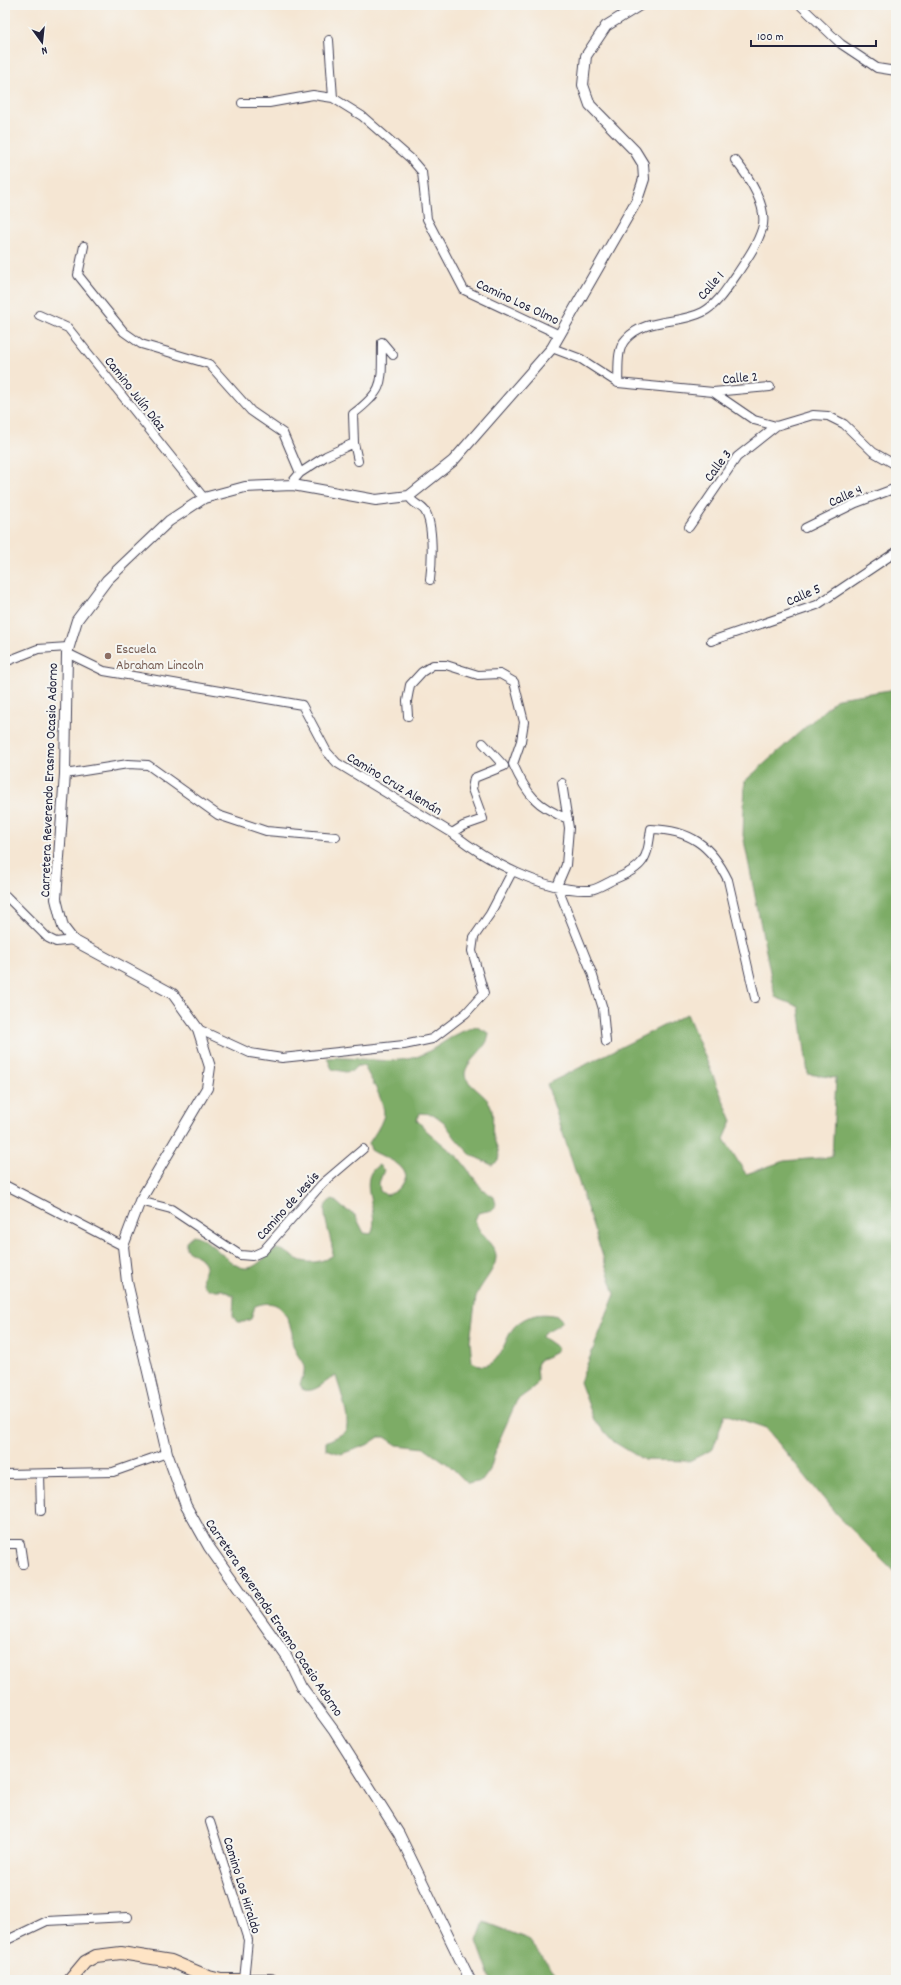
<svg xmlns="http://www.w3.org/2000/svg" width="901" height="1985" font-family="Dekko,sans-serif">
<style>
.forest{fill:#7dac66;stroke:#506750}
.lines{fill:none;stroke-linecap:round;stroke-linejoin:round}
.minor-casing{stroke:#423f52;stroke-width:10}
.tertiary-casing{stroke:#423f52;stroke-width:12}
.secondary-casing{stroke:#423f52;stroke-width:14}
.minor{stroke:#fff;stroke-width:8}
.tertiary{stroke:#fff;stroke-width:10}
.secondary{stroke:#fee4c5;stroke-width:12}
.education-dot{fill:#8d6e63;stroke:#f6f6f2;stroke-width:1.5}
.labels{text-anchor:middle;stroke-width:4;stroke-linejoin:round;paint-order:stroke}
.street-label{font-size:14px;fill:#22223b;stroke:#f6f6f2}
.education-label{font-size:14px;fill:#785e54;stroke:#f6f6f2;text-anchor:start}
</style>
<rect width="100%" height="100%" fill="#f6f6f2"/>
<filter id="ink" filterUnits="userSpaceOnUse"><feTurbulence type="fractalNoise" baseFrequency=".025" numOctaves="2"/><feDisplacementMap in="SourceGraphic" scale="8" xChannelSelector="R" yChannelSelector="G"/><feConvolveMatrix kernelMatrix="1 2 1 2 8 2 1 2 1" color-interpolation-filters="sRGB"/></filter>
<filter id="wash" filterUnits="userSpaceOnUse"><feTurbulence type="fractalNoise" baseFrequency=".012" numOctaves="4" result="noise"/><feDisplacementMap in="SourceGraphic" scale="16" xChannelSelector="R" yChannelSelector="G"/><feGaussianBlur stdDeviation="0.9" result="paint"/><feColorMatrix in="noise" values="0 0 0 0 0 0 0 0 0 0 0 0 0 0 0 0 0 1.4 0 .05"/><feComposite in="paint" operator="in"/></filter>
<g filter="url(#wash)">
<rect width="100%" height="100%" fill="#f5e6d3"/>
<path class="forest" d="M896,689v885l-59,-59 -71,-87 -41,-14 -12,35 -24,12 -45,-1 -30,-18 -20,-22 -14,-38 35,-88 -68,-210 140,-70 45,107 -8,18 22,35 38,-13 48,-4 4,-79 -28,-4 -9,-67 -24,-10 -32,-162 2,-54 93,-83z
M477,1027l12,6c0,16 -24,27 -24,42 1,9 20,19 25,29 5,10 1,21 3,31 2,10 8,16 5,26l-6,4 -21,-10 -15,-16 -12,-17 -11,-8 -14,-1 -2,7 10,11 33,28 22,30 12,8 2,7 -4,6 -14,3 -3,7c3,12 12,18 19,29 9,15 -14,34 -18,48l-6,44 2,21c29,16 31,-27 45,-38 14,-11 26,-11 41,-8l5,5c-7,7 -16,8 -22,15l17,12 -5,6 -14,6 -2,6 1,14 -3,7 -18,13 -19,43 -8,27 -8,11 -14,3 -19,-19 -24,-17 -28,-3 -12,-8h-6l-12,8 -26,9 -15,-5v-7c5,-3 15,-6 19,-11 7,-9 -6,-44 -9,-55 -12,5 -19,17 -33,14l-3,-6c10,-23 0,-19 -7,-39 -2,-4 0,-8 -1,-12 -5,-21 -13,-36 -37,-27l-4,13 -7,3h-7l-4,-6 1,-20 -11,-6h-15c-9,-8 -5,-14 -2,-25l-3,-5 -17,-11v-8l7,-6c20,3 40,40 59,32 9,-4 16,-14 25,-18 9,1 12,6 20,10 11,6 27,3 36,-4 0,-13 -10,-36 -8,-47 1,-5 4,-7 8,-9l10,9 12,7 9,18 7,1c11,-21 -17,-55 8,-69l5,5 -5,13 1,8 6,4c11,-2 17,-9 20,-19 -4,-15 -23,-18 -35,-26l-2,-7c5,-8 11,-16 14,-25 5,-12 -13,-40 -19,-52h-7l-5,5 -7,1 -13,-3 -5,-11c30,-2 63,8 92,-2 20,-8 37,-26 58,-29z
M484,1922l44,17 33,41h-70l-14,-39z"/>
</g>
<g filter="url(#ink)">
<g class="lines">
<defs>
<path id="minor" d="M800,5l41,39 36,24 19,3
M329,40l4,58
M242,103h27l44,-8 20,3 29,18 48,42 12,14 5,47 37,71 96,45
M84,246l-6,29 46,57 17,12 68,20 42,47 32,22 17,40 -6,7 -1,5
M39,315l29,13 136,170
M552,348l29,11 37,24 95,9 41,28 22,6 37,-11 15,1 16,8 29,28 23,13
M618,383c1,-13 -2,-34 8,-44 20,-22 52,-14 77,-27 15,-8 24,-24 34,-38 10,-15 20,-29 25,-45 7,-22 -14,-53 -27,-69
M713,392l57,-5
M354,443l4,18
M300,473l26,-17 28,-13 -1,-29c34,-26 28,-32 29,-72l11,13
M409,496c3,8 12,9 16,15 9,14 7,53 5,69
M689,527l48,-70 39,-31
M805,528l51,-25 40,-15
M711,641l106,-36 79,-53
M67,653l37,18 198,34 25,47 10,11 115,70c36,28 91,59 138,57 8,-1 18,-8 25,-11 30,-13 32,-19 36,-50 39,1 60,16 77,51l27,118
M5,659l5,1 28,-11 30,-2
M408,716l-1,-15 3,-16 12,-13 11,-7h13l32,10 22,-1 14,8 10,40 -3,19 -8,23c14,31 23,42 55,55
M65,774l63,-10 20,1 70,50 48,16 70,6
M562,783l7,45 -3,37 -9,21 35,87 11,36 3,33
M452,833l11,-7 20,-7 -11,-30 2,-11 30,-12 -21,-23
M5,895l43,43 8,4 17,-2
M198,1029l52,24 32,5 122,-13 28,-6 34,-26 18,-20 -12,-42 2,-14 16,-23 22,-42
M5,1185l118,61
M140,1201l31,8 69,46 12,1 11,-5 59,-67 41,-35
M5,1474l108,-2 54,-19
M40,1474l1,37
M5,1544h15l3,20
M210,1822l38,118 -4,40
M5,1941l42,-20 81,-4"/>
<path id="tertiary" d="M470,1980l-71,-146 -65,-103 -33,-45 -14,-29 -78,-110 -23,-41 -19,-53 -40,-171 -4,-36 17,-45 67,-113 3,-21 -12,-38 -25,-35 -100,-54 -10,-13 -7,-28 9,-125 2,-121 10,-33 30,-40 62,-59 35,-23 41,-11 48,-2 83,15 33,-4 44,-35 99,-113 85,-148 7,-21 -1,-15 -8,-13 -45,-46 -7,-20 3,-29 20,-30 34,-21"/>
<path id="secondary" d="M70,1980l15,-18 11,-6 25,-3 50,8 38,16 12,3h50"/>
</defs>
<use href="#minor" class="minor-casing"/>
<use href="#tertiary" class="tertiary-casing"/>
<use href="#secondary" class="secondary-casing"/>
<use href="#minor" class="minor"/>
<use href="#tertiary" class="tertiary"/>
<use href="#secondary" class="secondary"/>
</g>
</g>
<circle class="education-dot" cx="108" cy="656" r="4"/>
<g class="labels">
<g class="street-label">
<text transform="translate(710 285) rotate(-49)" y="5">Calle 1</text>
<text transform="translate(518 301) rotate(25)" y="5">Camino Los Olmo</text>
<text transform="translate(740 377) rotate(-5)" y="5">Calle 2</text>
<text transform="translate(136 393) rotate(52)" y="5">Camino Julín Díaz</text>
<text transform="translate(717 465) rotate(-53)" y="5">Calle 3</text>
<text transform="translate(845 495) rotate(-24)" y="5">Calle 4</text>
<text transform="translate(803 594) rotate(-24)" y="5">Calle 5</text>
<text transform="translate(48 780) rotate(-88)" y="5">Carretera Reverendo Erasmo Ocasio Adorno</text>
<text transform="translate(395 783) rotate(31)" y="5">Camino Cruz Alemán</text>
<text transform="translate(287 1205) rotate(-48)" y="5">Camino de Jesús</text>
<text transform="translate(275 1617) rotate(56)" y="5">Carretera Reverendo Erasmo Ocasio Adorno</text>
<text transform="translate(243 1885) rotate(73)" y="5">Camino Los Hiraldo</text>
</g>
<g class="education-label">
<text x="116" y="653">Escuela<tspan x="116" dy="16">Abraham Lincoln</tspan></text>
</g>
</g>
<rect width="901" height="1985" fill="none" stroke="#f6f6f2" stroke-width="20"/>
<g transform="translate(42 42) rotate(165)" stroke="#f6f6f2" stroke-width="3" paint-order="stroke">
<path d="M0-3L7 15L0 10L-7 15Z" fill="#22223b"/>
<text y="-6" font-size="11" font-weight="bold" text-anchor="middle" fill="#22223b">N</text>
</g>
<path d="M751 40v6h125v-6" fill="none" stroke="#22223b" stroke-width="2"/>
<text x="757" y="40" font-size="12" fill="#22223b" stroke="#f6f6f2" stroke-width="3" paint-order="stroke">100 m</text>
</svg>
